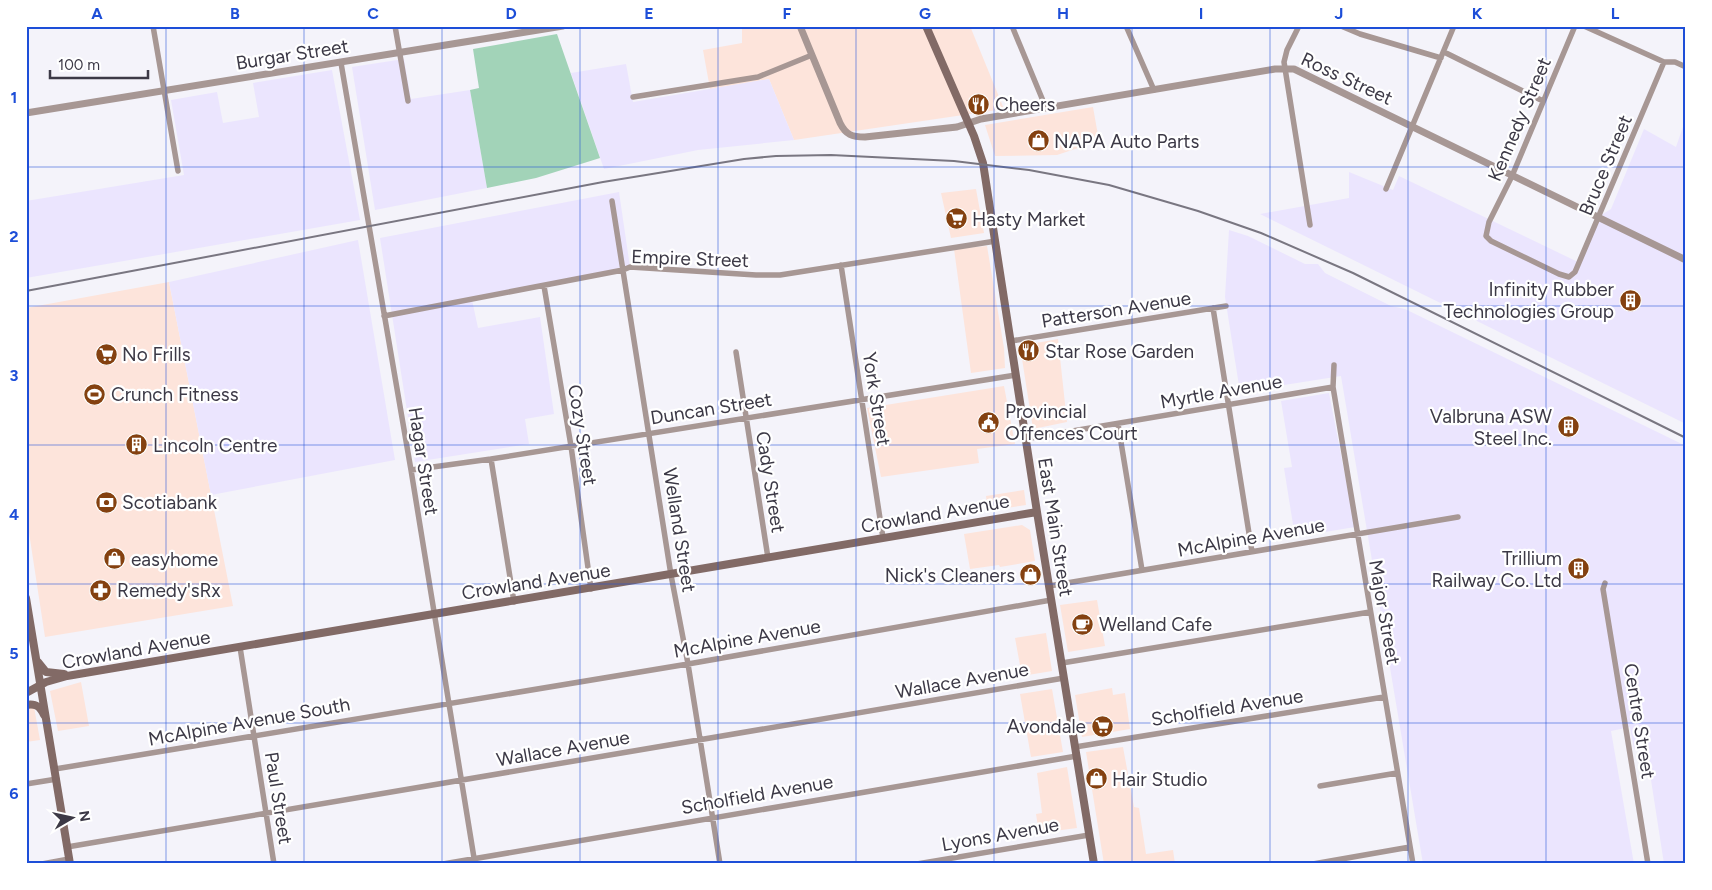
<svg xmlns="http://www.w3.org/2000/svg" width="1712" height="890" font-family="Figtree,sans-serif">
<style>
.commercial{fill:#fde4db}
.built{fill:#ebe5fe}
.green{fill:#a2d3b8}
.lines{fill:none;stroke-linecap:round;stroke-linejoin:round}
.minor{stroke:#a79794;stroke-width:5.5}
.tertiary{stroke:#a79794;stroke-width:7}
.secondary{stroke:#826a66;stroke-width:8}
.rail{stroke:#797681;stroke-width:2}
.grid{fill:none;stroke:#1d4ed8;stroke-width:1;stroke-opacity:0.55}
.labels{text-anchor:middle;stroke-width:4.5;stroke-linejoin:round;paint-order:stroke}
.street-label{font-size:19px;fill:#3c3946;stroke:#fff}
.poi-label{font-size:19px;fill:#3c3946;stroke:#fff;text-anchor:start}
.neatline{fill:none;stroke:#1d4ed8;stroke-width:2}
.grid-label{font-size:16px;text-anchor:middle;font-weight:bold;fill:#1d4ed8}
</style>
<rect width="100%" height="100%" fill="#f4f3fa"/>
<path class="commercial" d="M742,26h228l34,83 -210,31 -25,-61 -59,10 -7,-39 39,-7z
M1093,107l6,34 -42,14 -62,1 -10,-31z
M976,189l8,44 -33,5 -10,-45z
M987,246l17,102 1,20 -34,5 -17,-124z
M169,282l64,324 -188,31 -19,-124v-205z
M1058,339l9,83 -34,7 -13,-83z
M1004,386l11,58 -38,5 2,14 -98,14 -14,-69z
M1024,490l2,15 -38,6 -2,-15z
M1022,525l8,5 5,31 -35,6 -1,-2 -29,4 -6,-35z
M1097,600l8,46 -37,6 -8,-47z
M1046,633l6,38 -30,5 -7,-38z
M81,682l8,44 -31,5 -8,-40z
M1112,688l1,7 12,-2 5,36 -48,8 -7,-42z
M1052,689l11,63 -32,5 -11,-63z
M34,707l6,33 -14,2v-34z
M1123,747l11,60 5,1 7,46 27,-4 2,14h-71l-18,-112z
M1067,767l10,61 -38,5 -3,-19 6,-1 -5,-40z"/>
<path class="built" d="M404,59l7,40 59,-9 17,98 -112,22 -23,-143z
M626,64l7,38 136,-23 25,61 -96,10 -94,19 -33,-96z
M332,70l28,150 -334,58v-77l158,-26 -13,-75 46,-8 6,31 36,-6 -6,-34z
M1686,118v306l-426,-210 89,-16v-26l44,18 6,-14 181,87 18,-46 13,-8 33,-80 32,18z
M619,192l11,75 -158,33 6,28 62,-11 14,97 -29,5 4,25 -114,18 -35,-224z
M1229,230l19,6 57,28h13l7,9 66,33 14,3 281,137v418h-22l-17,-110 -13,-5 -4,-22 -19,4 23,133h-211l-82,-488 -101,16 -15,-95z
M358,240l37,220 -184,35 -42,-213z
M1329,393l26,134 -60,10 -11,-69 8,-1 -11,-66z"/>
<path class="green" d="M557,34l43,124 -64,20 -49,10 -17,-98 9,-2 -6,-39z"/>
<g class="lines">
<path class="minor" d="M153,26l25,145
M395,26l13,75
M1012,26l34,82
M1126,26l28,64
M1299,26l-12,24 -3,12 26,163
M1341,26l19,8 81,24
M1575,26l-63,150 -23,46 -3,14 5,5 68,33 10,3 6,-5 89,-210
M1584,26l80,36h11l11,5
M1444,52l99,49
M341,63l70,407 64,394
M633,97l125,-20 54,-22
M1386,189l68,-163
M612,201l59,374 17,89 32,200
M841,265l42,273
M544,286l27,160 20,143
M1213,308l39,244
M384,316l239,-46 7,-3 126,8h24l216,-34
M1011,341l215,-35
M736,352l32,206
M1334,365l-1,22 80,477
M1118,424l24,146
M1025,439l308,-52
M491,459l23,143
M411,470l80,-11 525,-84
M1605,583l-2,6 45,275
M1049,586l409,-69
M240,647l34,217
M1062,663l308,-51
M1075,747l309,-50
M55,769l633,-105 363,-64
M26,784l31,-5
M1320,786l77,-13
M67,847l997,-169
M42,864l27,-5
M443,864l634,-108
M917,864l172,-29
M1313,864l97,-17"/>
<path class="tertiary" d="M800,26l40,97c6,12 12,14 25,14l92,-10 24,-8 294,-50h19l392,191
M26,113l537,-87"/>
<path class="secondary" d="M926,26l48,110 9,27 54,349 57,352
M26,598l44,266
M38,662l8,10 18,2
M26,693l20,-11 21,-6 970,-164
M26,705c9,-2 14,1 18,10"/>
<path class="rail" d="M26,291l577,-109 141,-23 32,-3 55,-1 123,6 75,9 80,15 89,26 63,22 92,40 333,165"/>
</g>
<path class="grid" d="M166,26v838M304,26v838M442,26v838M580,26v838M718,26v838M856,26v838M994,26v838M1132,26v838M1270,26v838M1408,26v838M1546,26v838M26,167h1660M26,306h1660M26,445h1660M26,584h1660M26,723h1660"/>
<defs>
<symbol id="restaurant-disc" viewBox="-11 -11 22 22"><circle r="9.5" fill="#844110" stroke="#fff"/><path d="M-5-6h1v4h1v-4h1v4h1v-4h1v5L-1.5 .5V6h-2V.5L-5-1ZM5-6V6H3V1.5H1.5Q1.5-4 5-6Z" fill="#fff"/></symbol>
<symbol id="shop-disc" viewBox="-11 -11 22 22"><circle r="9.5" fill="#844110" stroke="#fff"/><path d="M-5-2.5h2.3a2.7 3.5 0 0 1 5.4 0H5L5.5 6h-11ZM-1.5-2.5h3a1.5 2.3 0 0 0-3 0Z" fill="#fff"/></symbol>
<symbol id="supermarket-disc" viewBox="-11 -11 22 22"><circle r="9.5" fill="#844110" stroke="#fff"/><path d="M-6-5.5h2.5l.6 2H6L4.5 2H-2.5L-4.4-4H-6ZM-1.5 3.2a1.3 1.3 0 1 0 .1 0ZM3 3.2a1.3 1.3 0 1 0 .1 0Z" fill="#fff"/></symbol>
<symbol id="building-disc" viewBox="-11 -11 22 22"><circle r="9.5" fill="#844110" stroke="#fff"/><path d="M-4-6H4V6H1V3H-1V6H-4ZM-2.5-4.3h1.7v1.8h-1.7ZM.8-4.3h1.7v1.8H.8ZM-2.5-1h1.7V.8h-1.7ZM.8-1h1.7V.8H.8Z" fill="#fff"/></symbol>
<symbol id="stadium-disc" viewBox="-11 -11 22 22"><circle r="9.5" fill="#844110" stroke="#fff"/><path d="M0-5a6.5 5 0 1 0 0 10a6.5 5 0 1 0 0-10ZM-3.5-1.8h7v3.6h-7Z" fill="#fff"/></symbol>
<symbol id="civic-disc" viewBox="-11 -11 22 22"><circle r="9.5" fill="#844110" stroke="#fff"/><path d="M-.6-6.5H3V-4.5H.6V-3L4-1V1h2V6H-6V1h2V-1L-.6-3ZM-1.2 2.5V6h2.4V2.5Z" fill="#fff"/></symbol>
<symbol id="bank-disc" viewBox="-11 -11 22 22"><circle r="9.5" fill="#844110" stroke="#fff"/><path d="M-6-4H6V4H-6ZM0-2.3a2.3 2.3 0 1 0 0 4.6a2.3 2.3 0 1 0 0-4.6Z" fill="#fff"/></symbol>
<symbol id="pharmacy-disc" viewBox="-11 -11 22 22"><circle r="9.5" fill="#844110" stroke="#fff"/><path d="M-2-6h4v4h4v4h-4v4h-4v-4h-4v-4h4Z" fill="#fff"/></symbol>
<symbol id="cafe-disc" viewBox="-11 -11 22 22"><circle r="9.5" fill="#844110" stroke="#fff"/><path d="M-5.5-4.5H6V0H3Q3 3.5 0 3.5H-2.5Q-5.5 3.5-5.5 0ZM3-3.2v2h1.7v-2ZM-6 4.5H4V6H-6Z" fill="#fff"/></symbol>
</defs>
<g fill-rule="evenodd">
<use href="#restaurant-disc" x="966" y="92" width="25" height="25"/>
<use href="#shop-disc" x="1026" y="128" width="25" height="25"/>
<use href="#supermarket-disc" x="944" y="206" width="25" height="25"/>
<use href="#building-disc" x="1618" y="288" width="25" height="25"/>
<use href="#restaurant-disc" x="1016" y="338" width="25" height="25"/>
<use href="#supermarket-disc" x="94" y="342" width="25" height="25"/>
<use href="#stadium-disc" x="82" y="382" width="25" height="25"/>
<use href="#civic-disc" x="976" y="410" width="25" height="25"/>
<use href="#building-disc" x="1556" y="414" width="25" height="25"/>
<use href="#building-disc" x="124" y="432" width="25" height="25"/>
<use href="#bank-disc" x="94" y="490" width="25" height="25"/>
<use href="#shop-disc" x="102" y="546" width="25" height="25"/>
<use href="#building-disc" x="1566" y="556" width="25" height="25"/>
<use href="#shop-disc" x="1018" y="562" width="25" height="25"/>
<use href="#pharmacy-disc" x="88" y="578" width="25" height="25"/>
<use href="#cafe-disc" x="1070" y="612" width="25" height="25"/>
<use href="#supermarket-disc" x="1090" y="714" width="25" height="25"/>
<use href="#shop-disc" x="1084" y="766" width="25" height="25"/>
</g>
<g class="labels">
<g class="street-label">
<text transform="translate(292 54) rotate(-9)" y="7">Burgar Street</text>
<text transform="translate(1347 78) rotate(25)" y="7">Ross Street</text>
<text transform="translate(1519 119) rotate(-67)" y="7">Kennedy Street</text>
<text transform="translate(1605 165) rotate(-67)" y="7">Bruce Street</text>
<text transform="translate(690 258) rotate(2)" y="7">Empire Street</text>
<text transform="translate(1116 309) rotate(-9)" y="7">Patterson Avenue</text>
<text transform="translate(1221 391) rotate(-10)" y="7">Myrtle Avenue</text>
<text transform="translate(877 399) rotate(81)" y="7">York Street</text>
<text transform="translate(711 408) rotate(-9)" y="7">Duncan Street</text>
<text transform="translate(583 435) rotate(81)" y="7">Cozy Street</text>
<text transform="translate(424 461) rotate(81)" y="7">Hagar Street</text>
<text transform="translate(771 482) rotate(81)" y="7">Cady Street</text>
<text transform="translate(935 513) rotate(-10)" y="7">Crowland Avenue</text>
<text transform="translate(1056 527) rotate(81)" y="7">East Main Street</text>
<text transform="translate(680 530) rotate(81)" y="7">Welland Street</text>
<text transform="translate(1251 537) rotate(-10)" y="7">McAlpine Avenue</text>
<text transform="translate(536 581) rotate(-9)" y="7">Crowland Avenue</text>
<text transform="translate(1385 612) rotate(80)" y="7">Major Street</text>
<text transform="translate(747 638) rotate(-10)" y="7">McAlpine Avenue</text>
<text transform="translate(136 649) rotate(-10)" y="7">Crowland Avenue</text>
<text transform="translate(962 680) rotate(-10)" y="7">Wallace Avenue</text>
<text transform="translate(1227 707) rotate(-9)" y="7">Scholfield Avenue</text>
<text transform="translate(249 721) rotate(-10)" y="7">McAlpine Avenue South</text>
<text transform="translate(1640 721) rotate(81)" y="7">Centre Street</text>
<text transform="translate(563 748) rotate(-10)" y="7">Wallace Avenue</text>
<text transform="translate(757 794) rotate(-10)" y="7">Scholfield Avenue</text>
<text transform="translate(279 798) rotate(81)" y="7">Paul Street</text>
<text transform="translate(1000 834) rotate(-10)" y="7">Lyons Avenue</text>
</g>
<g class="poi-label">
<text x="995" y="111">Cheers</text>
<text x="1054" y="148">NAPA Auto Parts</text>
<text x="972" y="226">Hasty Market</text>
<text x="1614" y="296" text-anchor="end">Infinity Rubber<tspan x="1614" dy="22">Technologies Group</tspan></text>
<text x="1045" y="358">Star Rose Garden</text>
<text x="122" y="361">No Frills</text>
<text x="111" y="401">Crunch Fitness</text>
<text x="1005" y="418">Provincial<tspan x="1005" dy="22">Offences Court</tspan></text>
<text x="1552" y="423" text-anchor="end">Valbruna ASW<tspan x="1552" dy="22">Steel Inc.</tspan></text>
<text x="153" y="452">Lincoln Centre</text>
<text x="122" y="509">Scotiabank</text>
<text x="1562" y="565" text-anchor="end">Trillium<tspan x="1562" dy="22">Railway Co. Ltd</tspan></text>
<text x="131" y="566">easyhome</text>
<text x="1015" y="582" text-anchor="end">Nick's Cleaners</text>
<text x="117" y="597">Remedy'sRx</text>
<text x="1099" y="631">Welland Cafe</text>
<text x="1086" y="733" text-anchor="end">Avondale</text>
<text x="1112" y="786">Hair Studio</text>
</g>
</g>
<rect width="1712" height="890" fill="none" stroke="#ffffff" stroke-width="55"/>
<g transform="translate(72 818) rotate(81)" stroke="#ffffff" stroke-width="4" paint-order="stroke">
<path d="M0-4L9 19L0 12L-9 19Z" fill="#3c3946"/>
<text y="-8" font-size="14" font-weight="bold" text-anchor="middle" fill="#3c3946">N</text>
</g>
<path d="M50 70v8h98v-8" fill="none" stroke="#3c3946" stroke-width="2.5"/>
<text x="58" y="70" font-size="15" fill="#3c3946" stroke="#ffffff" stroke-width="4" paint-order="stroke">100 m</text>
<rect x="28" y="28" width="1656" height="834" class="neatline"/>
<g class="grid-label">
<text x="97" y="19">A</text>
<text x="235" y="19">B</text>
<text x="373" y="19">C</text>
<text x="511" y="19">D</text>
<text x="649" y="19">E</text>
<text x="787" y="19">F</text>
<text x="925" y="19">G</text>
<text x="1063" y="19">H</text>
<text x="1201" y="19">I</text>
<text x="1339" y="19">J</text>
<text x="1477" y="19">K</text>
<text x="1615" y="19">L</text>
<text x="14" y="103">1</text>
<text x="14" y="242">2</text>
<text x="14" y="381">3</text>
<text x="14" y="520">4</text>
<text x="14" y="659">5</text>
<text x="14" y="799">6</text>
</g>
</svg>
